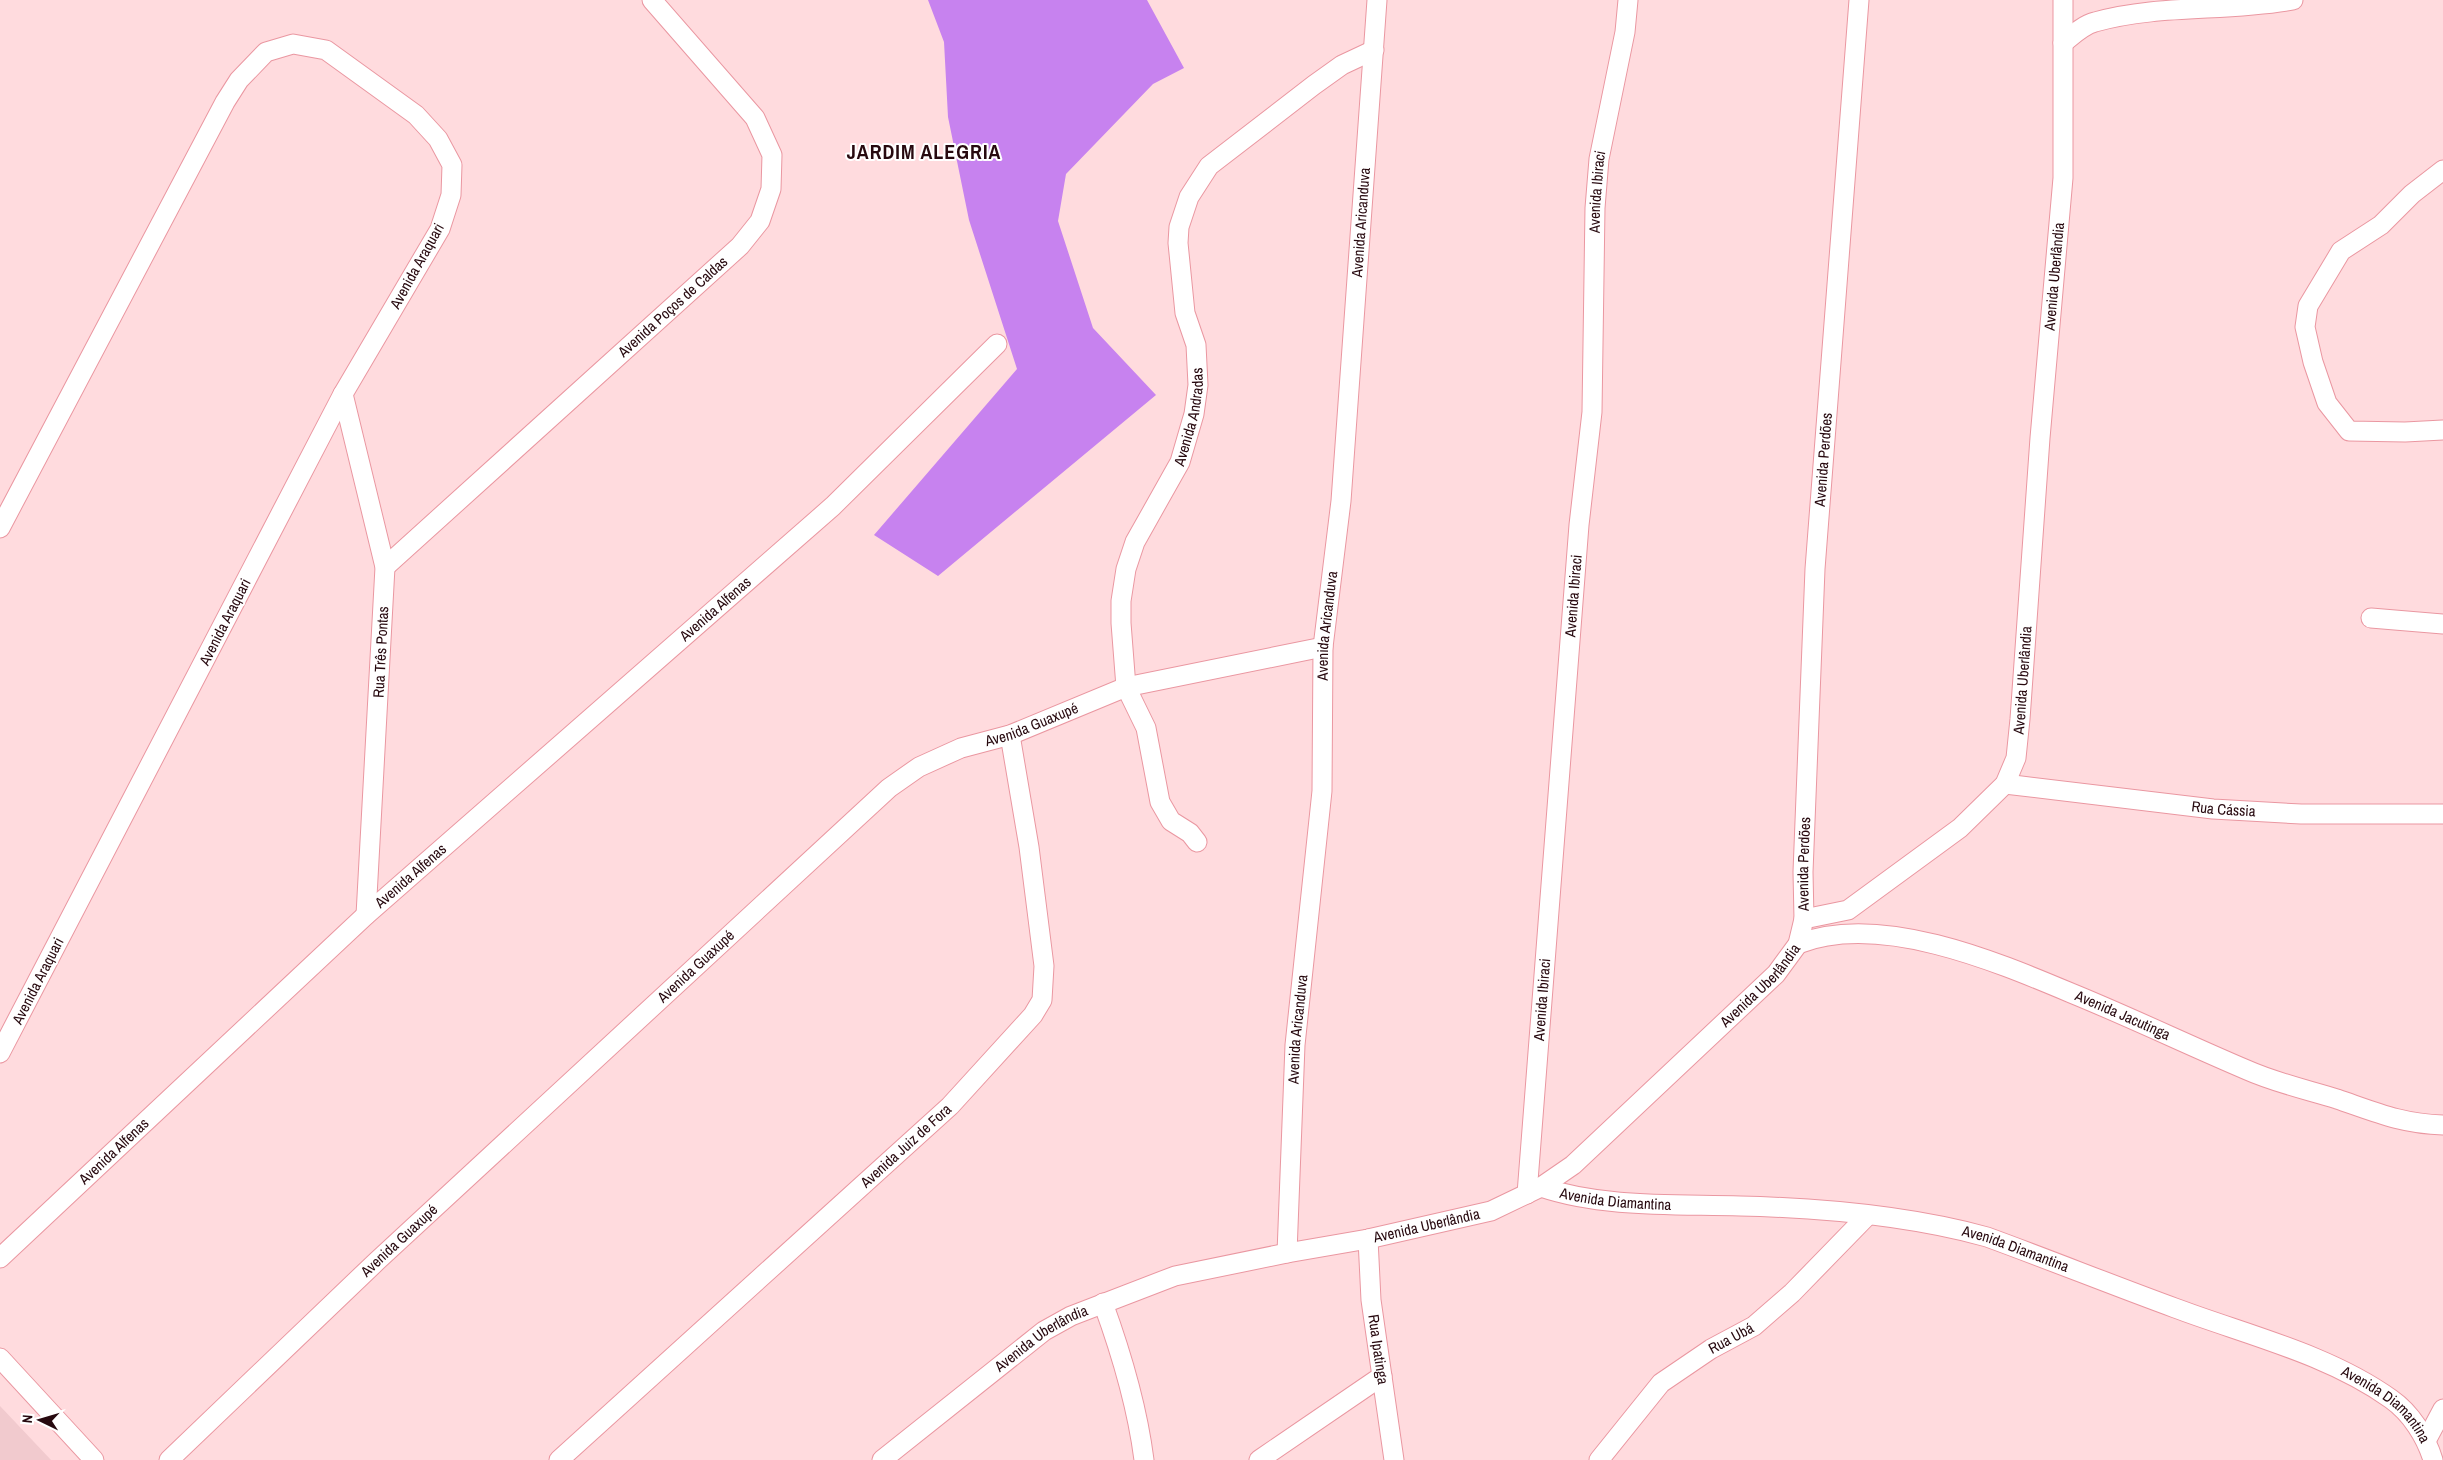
<svg xmlns="http://www.w3.org/2000/svg" width="2443" height="1460" font-family="'Archivo Narrow',sans-serif">
<style>
.built{fill:#f1cace}
.forest{fill:#c782ef}
.lines{fill:none;stroke-linecap:round;stroke-linejoin:round}
.street-casing{stroke:#ea97a1;stroke-width:21}
.street{stroke:#fff;stroke-width:19}
.labels{text-anchor:middle;stroke-width:4;stroke-linejoin:round;paint-order:stroke}
.street-label{font-size:15px;fill:#27090f;stroke:#fff}
.district-label{font-size:20px;font-weight:bold;letter-spacing:1px;fill:#27090f;stroke:#fff}
</style>
<rect width="100%" height="100%" fill="#ffdbde"/>
<path class="built" d="M0,1406l51,54h-51z"/>
<path class="forest" d="M928,0h219l37,68 -31,16 -87,90 -8,47 35,107 63,67 -218,181 -64,-41 143,-166 -48,-149 -21,-103 -4,-75z"/>
<g class="lines">
<defs>
<g id="street">
<path d="M2063,43c10,-8 20,-18 32,-21 64,-18 133,-10 198,-22"/>
<path d="M2443,170l-31,24 -31,31 -40,26 -33,55 -3,21 8,35 14,41 22,28 56,1 38,-2"/>
<path d="M343,394l42,173 -19,348"/>
<path d="M0,528l225,-426 14,-22 27,-28 27,-8 33,6 90,65 22,24 14,26 -1,30 -11,34 -97,165 -343,659"/>
<path id="s1" d="M385,567l355,-321 20,-25 11,-32 1,-34 -17,-37 -103,-118"/>
<path d="M2371,618l72,6"/>
<path id="s2" d="M2005,784l208,25 88,5h142"/>
<path id="s3" d="M1197,842l-7,-9 -19,-12 -11,-19 -14,-74 -20,-41 -5,-64v-22l5,-32 9,-27 45,-80 14,-48 4,-29 -2,-40 -11,-32 -7,-70 1,-16 10,-30 20,-31 105,-81 28,-20 32,-15"/>
<path id="s4" d="M1804,919l-1,-47 12,-303 44,-569"/>
<path id="s5" d="M1798,944c81,-32 197,17 273,49 59,24 117,52 176,77 29,13 61,20 90,29 38,13 65,25 106,26"/>
<path id="s6" d="M1541,1187c62,21 134,17 199,19 82,2 167,9 247,31 63,23 125,48 188,71 72,27 153,46 216,91 20,14 35,38 42,61"/>
<path id="s7" d="M1527,1194l52,-669 13,-113 3,-204 4,-49 26,-127 3,-32"/>
<path id="s8" d="M1368,1239l3,61 23,160"/>
<path id="s9" d="M1287,1253l8,-208 27,-254 1,-144 18,-146 36,-501"/>
<path id="s10" d="M0,1258l366,-343 467,-409 164,-162"/>
<path d="M1103,1303c19,52 34,102 41,157"/>
<path d="M0,1358l94,102"/>
<path d="M2427,1439l16,-30"/>
<path id="s11" d="M169,1460l208,-199 512,-473 30,-21 42,-19 49,-13 116,-48 197,-40"/>
<path id="s12" d="M559,1460l391,-354 83,-91 9,-15 2,-34 -15,-119 -19,-112"/>
<path id="s13" d="M882,1460l162,-129 27,-15 104,-40 112,-23 81,-14 123,-28 50,-24 32,-22 203,-191 22,-30 6,-25 44,-9 112,-82 45,-44 11,-26 4,-39 20,-281 23,-260v-178"/>
<path d="M1259,1460l123,-84"/>
<path id="s14" d="M1599,1460l62,-77 50,-34 43,-23 38,-33 75,-77"/>
</g>
</defs>
<use href="#street" class="street-casing"/>
<use href="#street" class="street"/>
</g>
<g class="labels">
<g class="street-label">
<text dy="5" stroke="none"><textPath href="#s7" startOffset="1005">Avenida Ibiraci</textPath></text>
<text dy="5" stroke="none"><textPath href="#s9" startOffset="1034">Avenida Aricanduva</textPath></text>
<text transform="translate(417 266) rotate(-61)" y="5">Avenida Araquari</text>
<text dy="5" stroke="none"><textPath href="#s13" startOffset="1866">Avenida Uberlândia</textPath></text>
<text dy="5" stroke="none"><textPath href="#s1" startOffset="388">Avenida Poços de Caldas</textPath></text>
<text dy="5" stroke="none"><textPath href="#s3" startOffset="462">Avenida Andradas</textPath></text>
<text dy="5" stroke="none"><textPath href="#s4" startOffset="460">Avenida Perdões</textPath></text>
<text dy="5" stroke="none"><textPath href="#s7" startOffset="600">Avenida Ibiraci</textPath></text>
<text dy="5" stroke="none"><textPath href="#s10" startOffset="966">Avenida Alfenas</textPath></text>
<text transform="translate(225 622) rotate(-63)" y="5">Avenida Araquari</text>
<text dy="5" stroke="none"><textPath href="#s9" startOffset="629">Avenida Aricanduva</textPath></text>
<text transform="translate(381 652) rotate(-87)" y="5">Rua Três Pontas</text>
<text dy="5" stroke="none"><textPath href="#s13" startOffset="1461">Avenida Uberlândia</textPath></text>
<text dy="5" stroke="none"><textPath href="#s11" startOffset="1142">Avenida Guaxupé</textPath></text>
<text dy="5" stroke="none"><textPath href="#s2" startOffset="220">Rua Cássia</textPath></text>
<text dy="5" stroke="none"><textPath href="#s4" startOffset="55">Avenida Perdões</textPath></text>
<text dy="5" stroke="none"><textPath href="#s10" startOffset="561">Avenida Alfenas</textPath></text>
<text dy="5" stroke="none"><textPath href="#s11" startOffset="722">Avenida Guaxupé</textPath></text>
<text transform="translate(38 981) rotate(-63)" y="5">Avenida Araquari</text>
<text dy="5" stroke="none"><textPath href="#s13" startOffset="1026">Avenida Uberlândia</textPath></text>
<text dy="5" stroke="none"><textPath href="#s7" startOffset="195">Avenida Ibiraci</textPath></text>
<text dy="5" stroke="none"><textPath href="#s5" startOffset="340">Avenida Jacutinga</textPath></text>
<text dy="5" stroke="none"><textPath href="#s9" startOffset="224">Avenida Aricanduva</textPath></text>
<text dy="5" stroke="none"><textPath href="#s12" startOffset="468">Avenida Juiz de Fora</textPath></text>
<text dy="5" stroke="none"><textPath href="#s10" startOffset="156">Avenida Alfenas</textPath></text>
<text dy="5" stroke="none"><textPath href="#s6" startOffset="76">Avenida Diamantina</textPath></text>
<text dy="5" stroke="none"><textPath href="#s13" startOffset="606">Avenida Uberlândia</textPath></text>
<text dy="5" stroke="none"><textPath href="#s11" startOffset="318">Avenida Guaxupé</textPath></text>
<text dy="5" stroke="none"><textPath href="#s6" startOffset="481">Avenida Diamantina</textPath></text>
<text dy="5" stroke="none"><textPath href="#s14" startOffset="182">Rua Ubá</textPath></text>
<text dy="5" stroke="none"><textPath href="#s13" startOffset="201">Avenida Uberlândia</textPath></text>
<text dy="5" stroke="none"><textPath href="#s8" startOffset="111">Rua Ipatinga</textPath></text>
<text dy="5" stroke="none"><textPath href="#s6" startOffset="886">Avenida Diamantina</textPath></text>
</g>
<g class="district-label">
<text x="924" y="159">JARDIM ALEGRIA</text>
</g>
</g>
<g transform="translate(40 1420) rotate(275)" stroke="#ffffff" stroke-width="4" paint-order="stroke">
<path d="M0-4L9 19L0 12L-9 19Z" fill="#27090f"/>
<text y="-8" font-size="14" font-weight="bold" text-anchor="middle" fill="#27090f">N</text>
</g>
</svg>
